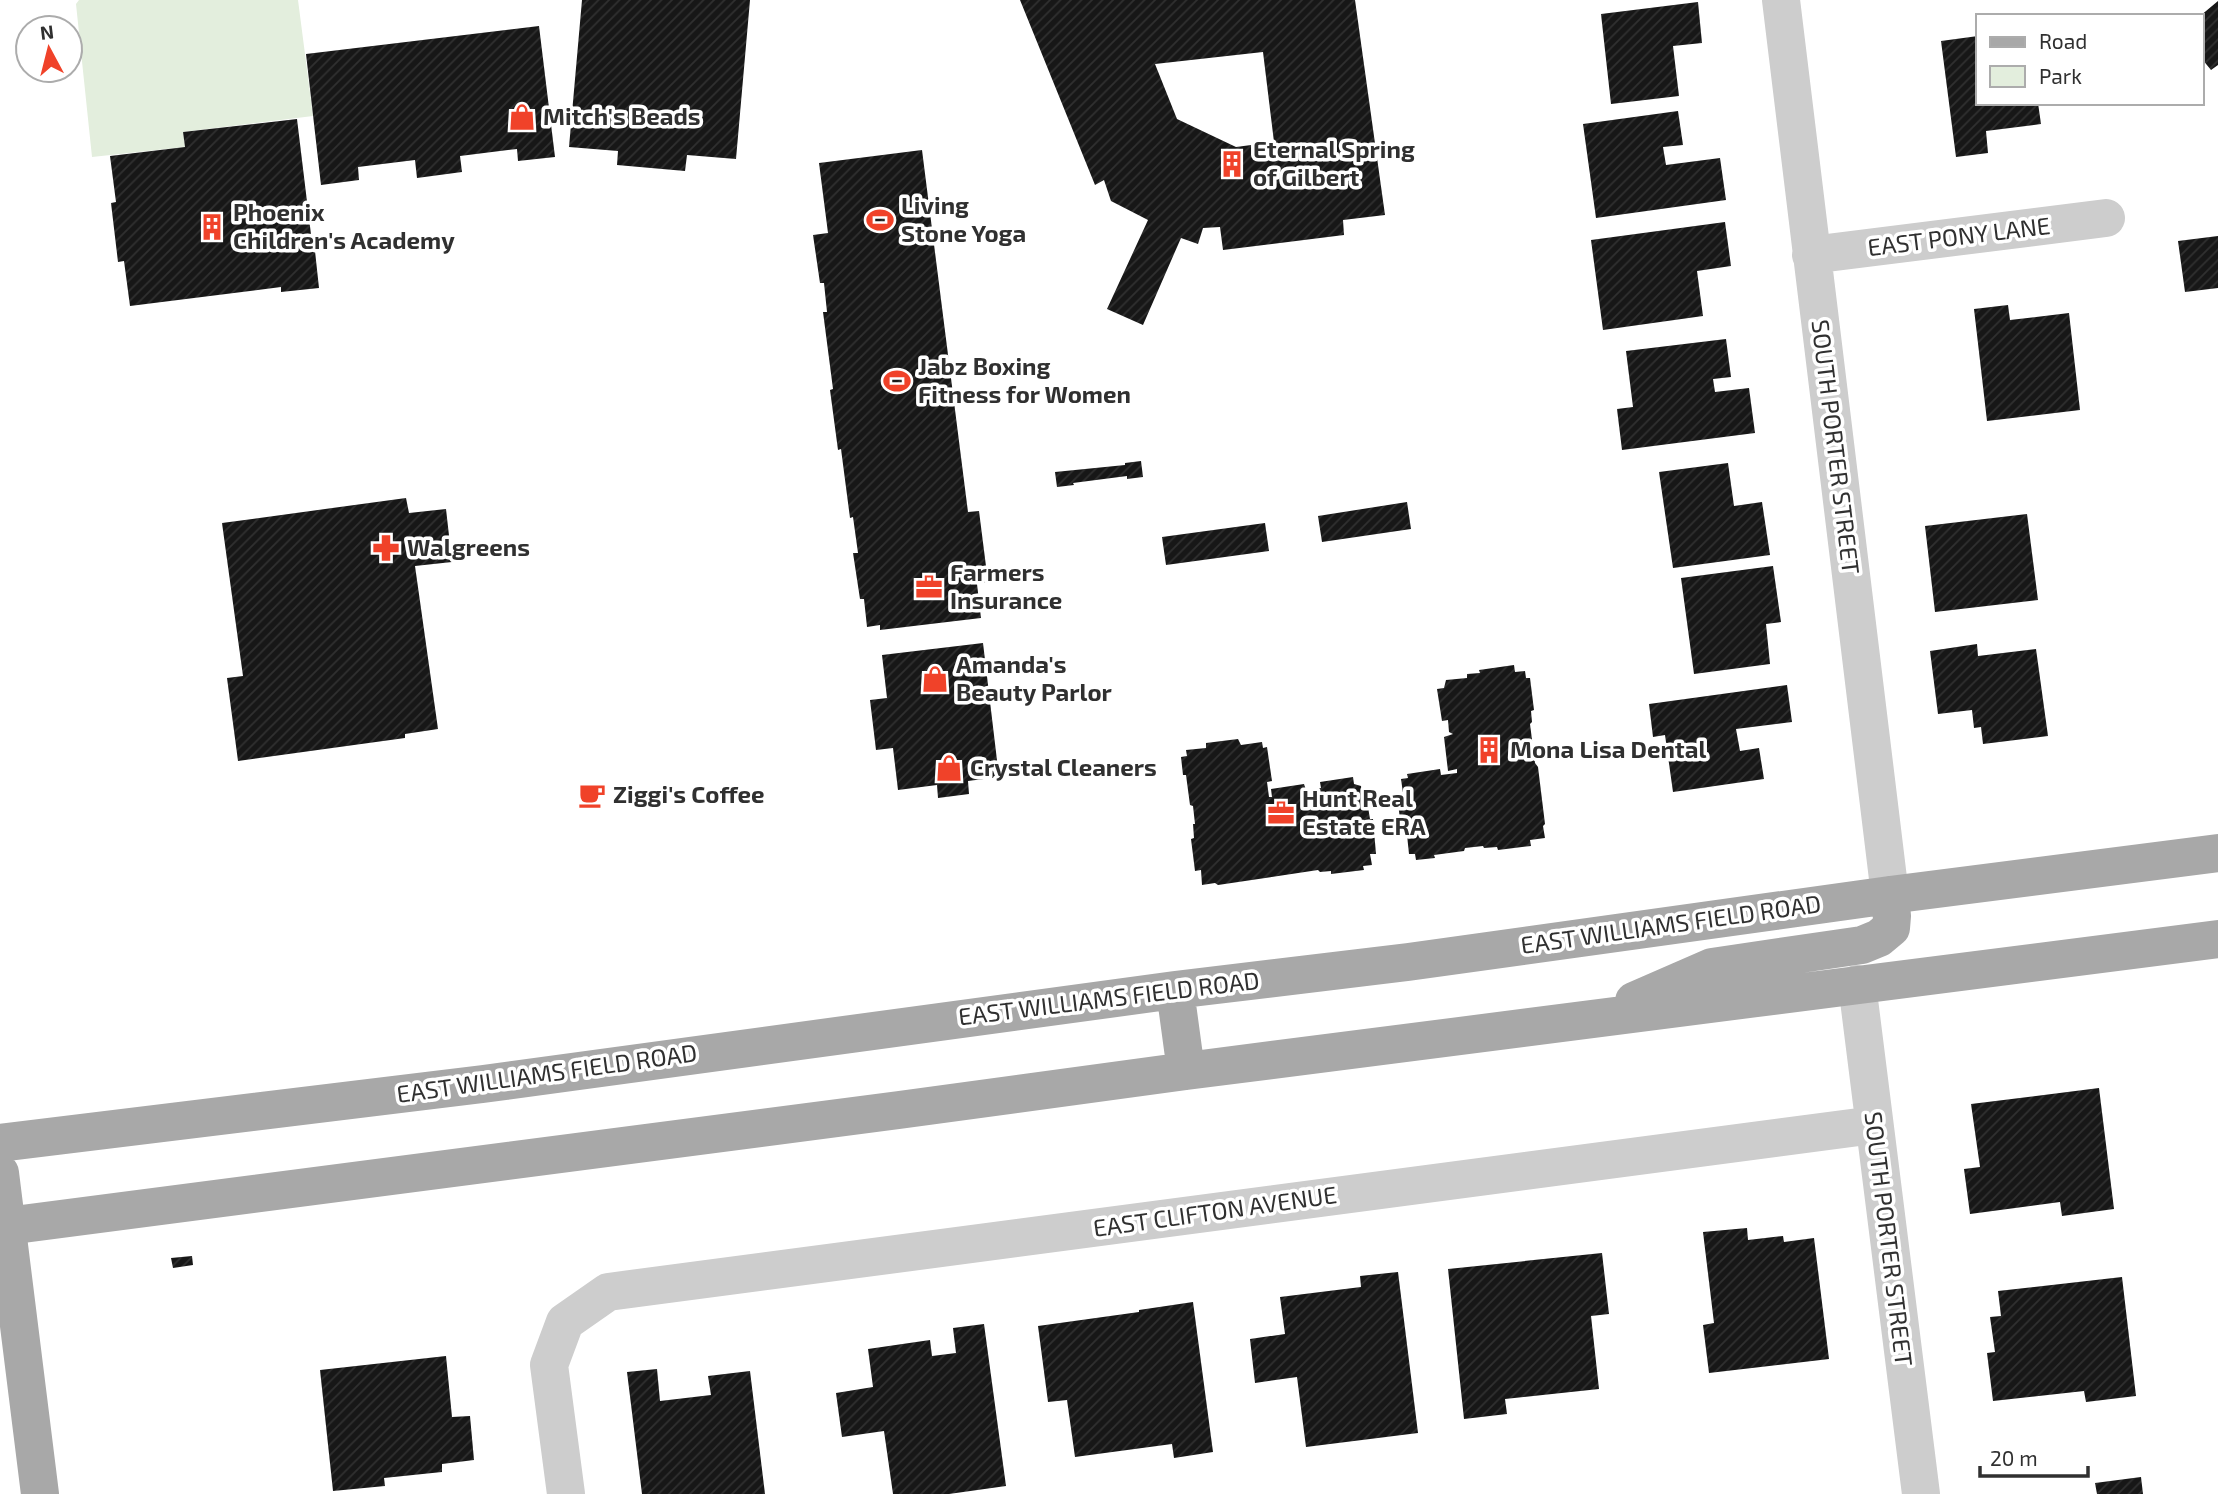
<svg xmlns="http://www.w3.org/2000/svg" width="2218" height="1494" font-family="'Exo 2',sans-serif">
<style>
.green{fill:#e3eedd}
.building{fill:url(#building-hatch);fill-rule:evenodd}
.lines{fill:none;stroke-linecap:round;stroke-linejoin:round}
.minor{stroke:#cdcdcd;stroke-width:38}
.major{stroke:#a8a8a8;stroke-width:38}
.labels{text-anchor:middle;stroke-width:7;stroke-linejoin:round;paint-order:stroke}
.poi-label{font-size:24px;font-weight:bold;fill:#303030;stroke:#fff;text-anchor:start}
.street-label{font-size:24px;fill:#303030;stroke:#fff}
</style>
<defs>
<pattern id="building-hatch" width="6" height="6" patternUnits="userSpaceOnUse" patternTransform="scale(1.75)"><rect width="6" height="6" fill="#171717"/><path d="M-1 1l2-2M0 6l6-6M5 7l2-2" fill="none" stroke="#303030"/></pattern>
</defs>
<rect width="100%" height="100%" fill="#fff"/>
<path class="green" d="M79,0h219l15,116 -130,16 2,15 -93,10 -16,-153z"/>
<path class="building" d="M582,0h168l-14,159 -49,-4 -2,16 -68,-6 1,-14 -49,-4z
M1020,0h335l30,215 -42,5 1,15 -121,15 -3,-23 -17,1 -5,16 -17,-6 -38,87 -36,-16 41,-89 -37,-19 -7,-21 -9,5zM1263,52l11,90 -38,5 -59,-28 -22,-55z
M2218,1v64l-7,5 -9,-11v-43h-2z
M1698,2l4,41 -29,3 6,50 -68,8 -10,-90z
M539,26l16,131 -37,4 -1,-12 -57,7 2,16 -45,6 -2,-18 -57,7 1,13 -38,5 -15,-131z
M1978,36v67h60l3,21 -55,7 2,22 -32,4 -15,-116z
M1678,111l5,34 -20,2 3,18 54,-7 6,42 -130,18 -13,-94z
M297,119l16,132h2l4,37 -38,4v-5l-151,19 -6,-45 -6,1 -7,-59 5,-1 -6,-46 75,-9 -2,-15z
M922,150l46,362 11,-1 9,71 -11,2 4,34 -101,12v-5l-13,2 -3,-28h-4l-7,-46h5l-5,-36 -3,1 -9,-69 -3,1 -8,-60 3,-1 -10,-77h4l-3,-29h-4l-7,-48 15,-2 -9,-70z
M1725,222l6,44 -34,5 6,45 -100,14 -12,-90z
M2218,236v52l-33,4 -7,-51z
M2008,305l2,15 59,-7 11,97 -93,11 -13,-112z
M1726,339l5,38 -18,2 2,13 34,-4 6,45 -133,17 -5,-41 16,-2 -7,-56z
M1141,461l2,16 -16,2v-3l-54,7 1,2 -17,2 -2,-15 70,-7v-2z
M1728,463l6,43 28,-4 8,53 -97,13 -14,-96z
M406,498l3,15 37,-4 6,53 -37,4 23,163 -33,5v4l-167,23 -11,-83 16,-2 -21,-153z
M1407,502l4,27 -89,13 -4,-26z
M2027,514l11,86 -103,12 -10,-86z
M1265,523l4,28 -103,14 -4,-28z
M1773,566l8,56 -15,2 4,40 -76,10 -13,-96z
M983,643l16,134 -31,4 1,13 -31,4 -1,-13 -39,5 -5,-42 -17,2 -6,-50 17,-2 -5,-43z
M1977,644l1,12 58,-7 12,87 -65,8 -2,-17 -7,1 -2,-18 -34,4 -8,-63z
M1514,665l1,7 10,-1 1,7h4l4,32 -3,1 1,11 -2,2 5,39 3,4 7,57 -2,2 2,12 -15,2 1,6 -33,4 -1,-3 -13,1 -1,-2 -18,2 -1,3 -30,4 1,3 -19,2 -1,-6h-6l-2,-19h-5l-4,-32 6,-3 -3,-21 7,-1 -1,-4 33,-5 1,6 16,-2v-4l-9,2 -4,-34 9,-3 -4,-2 -1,-12 -6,1 -5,-32 7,-1 2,-8 21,-2v-4l13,-1 -1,-3z
M1787,685l5,37 -56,7 4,22 19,-3 5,31 -91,13 -8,-57 -12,2 -4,-33z
M1238,739l3,6 21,-3 1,6 4,-1 5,34 -5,1 2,15h3l-1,-8 33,-5 3,9 3,-3 11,-2 -1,-6 33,-5 1,7 7,2 3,21h4l2,12h3l3,35h-6l2,11 -9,1 1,4 -33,4v-3l-11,1 -2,-2 -100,15 -3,-2 -13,2 -1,-15 -6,1 -4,-32 3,-1 -1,-14h2l-2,-18 -3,-1 -4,-30h-3l-2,-18 6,-1 -1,-6 20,-2v-5z
M2099,1088l15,121 -52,7 -2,-14 -90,12 -6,-45 16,-2 -9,-63z
M1747,1228l1,12 35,-4 1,6 30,-4 15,121 -120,14 -6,-48 11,-2 -11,-91z
M1602,1253l7,61 -18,2 8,73 -94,10 2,15 -43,5 -16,-150z
M192,1256l1,9 -20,3 -2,-10z
M1398,1272l20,161 -112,14 -9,-70 -42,6 -5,-44 35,-5 -5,-37 81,-10 -1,-11z
M2122,1277l14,119 -50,6 -2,-11 -91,10 -6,-48 8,-1 -5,-35 11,-1 -3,-25z
M1193,1302l20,150 -39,6 -2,-14 -97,13 -8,-57 -19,2 -10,-76 101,-14v-2z
M984,1324l22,162 -57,8h-56l-9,-63 -42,6 -6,-44 37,-6 -5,-38 62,-9 2,16 24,-3 -3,-25z
M446,1356l6,61 18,-1 4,44 -32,4v8l-58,6 1,8 -52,5 -13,-121z
M657,1369l3,32 51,-6 -3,-19 42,-5 15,123h-123l-15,-122z
M2141,1477l2,17h-46l-2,-11z"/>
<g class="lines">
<path class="minor" d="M1781,0l109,895
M1811,255l295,-37
M1857,984l64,510
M566,1494l-17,-129 16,-43 43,-30 1266,-167"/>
<path class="major" d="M1175,990l11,81
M1634,1001l78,-34 150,-22 17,-7 12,-10 1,-12 -2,-21
M0,1143l483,-59 692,-94 233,-28 482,-67 328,-42
M0,1173l40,321
M0,1227l899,-117 287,-39 1032,-132"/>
</g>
<defs>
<symbol id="shop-bare" viewBox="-9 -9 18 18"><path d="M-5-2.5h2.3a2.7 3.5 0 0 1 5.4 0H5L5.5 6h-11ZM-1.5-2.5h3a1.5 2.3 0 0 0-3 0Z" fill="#f04229" stroke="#fff" stroke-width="2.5" paint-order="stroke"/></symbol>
<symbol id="building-bare" viewBox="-9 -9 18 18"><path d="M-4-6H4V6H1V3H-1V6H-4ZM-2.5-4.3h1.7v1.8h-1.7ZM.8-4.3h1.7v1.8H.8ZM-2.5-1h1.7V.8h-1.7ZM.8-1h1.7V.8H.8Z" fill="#f04229" stroke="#fff" stroke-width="2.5" paint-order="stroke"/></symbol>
<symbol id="stadium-bare" viewBox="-9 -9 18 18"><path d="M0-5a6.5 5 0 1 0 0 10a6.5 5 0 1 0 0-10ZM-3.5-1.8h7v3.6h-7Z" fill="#f04229" stroke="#fff" stroke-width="2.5" paint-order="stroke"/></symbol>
<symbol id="pharmacy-bare" viewBox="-9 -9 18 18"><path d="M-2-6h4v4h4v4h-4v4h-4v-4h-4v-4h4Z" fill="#f04229" stroke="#fff" stroke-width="2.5" paint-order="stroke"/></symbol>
<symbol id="office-bare" viewBox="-9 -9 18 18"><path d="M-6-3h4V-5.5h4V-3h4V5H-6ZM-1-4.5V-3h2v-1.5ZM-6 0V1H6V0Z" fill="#f04229" stroke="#fff" stroke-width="2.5" paint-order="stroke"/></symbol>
<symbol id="cafe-bare" viewBox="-9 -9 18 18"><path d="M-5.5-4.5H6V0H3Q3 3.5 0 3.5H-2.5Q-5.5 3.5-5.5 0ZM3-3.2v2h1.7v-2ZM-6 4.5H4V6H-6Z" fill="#f04229" stroke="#fff" stroke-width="2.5" paint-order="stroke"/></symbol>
</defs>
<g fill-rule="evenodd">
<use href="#shop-bare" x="503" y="98" width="38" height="38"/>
<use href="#building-bare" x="1213" y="145" width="38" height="38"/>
<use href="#stadium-bare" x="861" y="201" width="38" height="38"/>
<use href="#building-bare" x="193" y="208" width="38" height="38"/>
<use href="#stadium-bare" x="878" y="362" width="38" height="38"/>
<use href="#pharmacy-bare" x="367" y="529" width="38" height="38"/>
<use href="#office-bare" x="910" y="568" width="38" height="38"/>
<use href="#shop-bare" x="916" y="660" width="38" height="38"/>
<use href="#building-bare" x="1470" y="731" width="38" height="38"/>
<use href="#shop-bare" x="930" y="749" width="38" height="38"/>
<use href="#cafe-bare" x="573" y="776" width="38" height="38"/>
<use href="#office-bare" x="1262" y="794" width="38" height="38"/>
</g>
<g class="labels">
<g class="poi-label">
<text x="543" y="125">Mitch's Beads</text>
<text x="1253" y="158">Eternal Spring<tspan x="1253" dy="28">of Gilbert</tspan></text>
<text x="901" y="214">Living<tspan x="901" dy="28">Stone Yoga</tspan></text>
<text x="233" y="221">Phoenix<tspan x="233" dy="28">Children's Academy</tspan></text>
<text x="918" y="375">Jabz Boxing<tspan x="918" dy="28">Fitness for Women</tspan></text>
<text x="407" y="556">Walgreens</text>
<text x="950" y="581">Farmers<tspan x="950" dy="28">Insurance</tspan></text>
<text x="956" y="673">Amanda's<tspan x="956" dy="28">Beauty Parlor</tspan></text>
<text x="1510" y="758">Mona Lisa Dental</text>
<text x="970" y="776">Crystal Cleaners</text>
<text x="613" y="803">Ziggi's Coffee</text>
<text x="1302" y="807">Hunt Real<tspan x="1302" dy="28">Estate ERA</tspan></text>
</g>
<g class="street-label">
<text transform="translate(1959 237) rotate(-7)" y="8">EAST PONY LANE</text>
<text transform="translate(1835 447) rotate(83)" y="8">SOUTH PORTER STREET</text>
<text transform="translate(1671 925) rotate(-8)" y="8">EAST WILLIAMS FIELD ROAD</text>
<text transform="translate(1109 999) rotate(-7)" y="8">EAST WILLIAMS FIELD ROAD</text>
<text transform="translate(547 1074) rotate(-8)" y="8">EAST WILLIAMS FIELD ROAD</text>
<text transform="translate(1215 1212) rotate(-8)" y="8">EAST CLIFTON AVENUE</text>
<text transform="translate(1888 1239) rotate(83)" y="8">SOUTH PORTER STREET</text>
</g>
</g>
<rect x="1976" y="14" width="228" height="91" fill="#ffffff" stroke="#acacac" stroke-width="2"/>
<rect x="1990" y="37" width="35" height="10" fill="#a8a8a8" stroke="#acacac" stroke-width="2"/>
<text x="2039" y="49" font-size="21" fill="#303030">Road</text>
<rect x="1990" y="66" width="35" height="21" fill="#e3eedd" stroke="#acacac" stroke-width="2"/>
<text x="2039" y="84" font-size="21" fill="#303030">Park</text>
<g transform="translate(49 49) rotate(353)"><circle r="33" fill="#ffffff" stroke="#acacac" stroke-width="2"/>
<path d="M0-5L12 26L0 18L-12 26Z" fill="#f04229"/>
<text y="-10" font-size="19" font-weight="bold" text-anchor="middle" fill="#303030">N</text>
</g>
<path d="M1980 1466v10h108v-10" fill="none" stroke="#303030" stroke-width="3.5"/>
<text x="1990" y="1466" font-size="21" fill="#303030" stroke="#ffffff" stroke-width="5" paint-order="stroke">20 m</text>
</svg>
